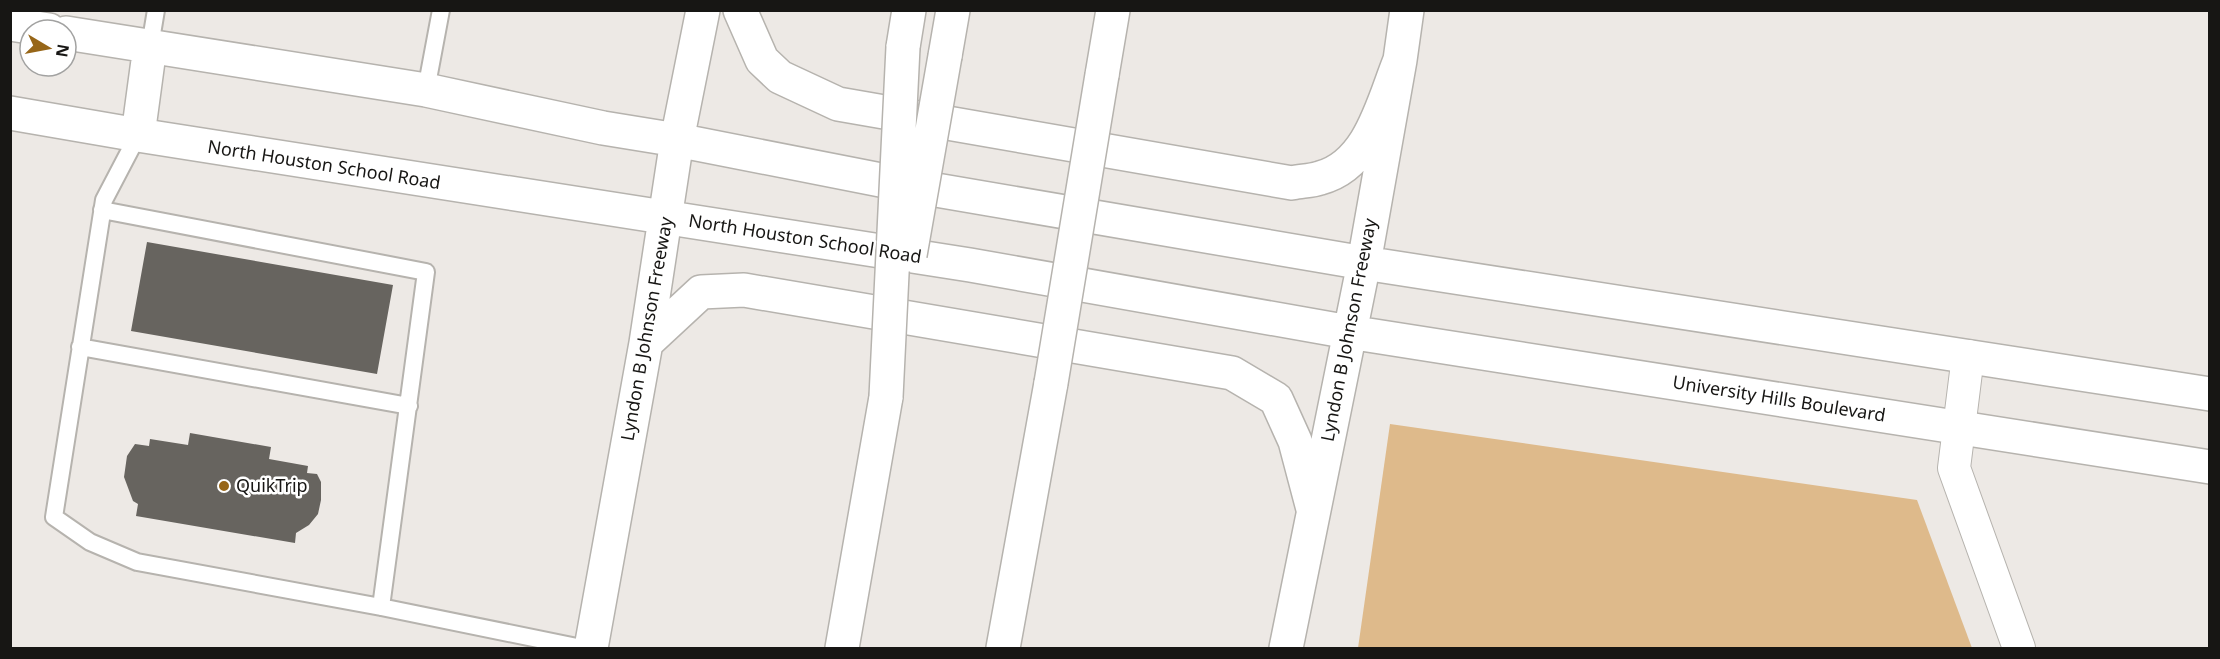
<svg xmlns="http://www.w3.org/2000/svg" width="2220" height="659" font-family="'Noto Sans',sans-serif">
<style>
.green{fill:#deba8b}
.building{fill:#67645f}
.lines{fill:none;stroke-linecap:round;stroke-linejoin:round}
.service-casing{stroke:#b6b3ae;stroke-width:20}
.minor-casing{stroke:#b6b3ae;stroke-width:34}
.secondary-casing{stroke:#b6b3ae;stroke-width:36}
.motorway-casing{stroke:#b6b3ae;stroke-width:36}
.service{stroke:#fff;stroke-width:16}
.minor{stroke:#fff;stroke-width:32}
.secondary{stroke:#fff;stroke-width:33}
.motorway{stroke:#fff;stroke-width:33}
.motorway-bridge-casing{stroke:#b6b3ae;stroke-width:36;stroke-linecap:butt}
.motorway-bridge{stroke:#fff;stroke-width:33}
.poi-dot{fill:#976618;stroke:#fff;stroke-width:2}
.labels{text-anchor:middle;stroke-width:5;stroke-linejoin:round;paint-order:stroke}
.street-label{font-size:18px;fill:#171614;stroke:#fff}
.poi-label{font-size:18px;fill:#171614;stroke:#fff;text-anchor:start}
</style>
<rect width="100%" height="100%" fill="#ede9e5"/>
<path class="green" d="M1390,424l527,76 55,148h-614z"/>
<path class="building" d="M147,242l246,43 -16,89 -246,-43z
M190,433l81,14 -2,12 39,7 -1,7 10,1 4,8v18l-3,14 -9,11 -13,8 -1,10 -159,-27 2,-12 -5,-3 -9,-24 3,-21 8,-12 14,2 1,-7 38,6z"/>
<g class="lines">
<defs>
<path id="service" d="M150,46l6,-36
M426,90l15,-80
M138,135l-34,65 -50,317 36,25 47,20 244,45 201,41
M102,210l324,62 -45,335
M80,347l329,59"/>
<path id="minor" d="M1968,356l-14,112 65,180"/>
<path id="secondary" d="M740,10l22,50 18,17 58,27 454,79c9,-2 19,-2 28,-5 50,-13 63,-76 80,-118
M10,24l39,6
M66,33l360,57 177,38 74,12 224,44 463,79 846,131
M10,113l128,22 832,130 379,67 861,135
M138,135l12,-89
M646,343l55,-51 43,-2 488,83 44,26 19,42 18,68
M591,648l55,-305 31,-203 26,-130
M1286,648l78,-385 36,-203 7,-50"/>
<path id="motorway" d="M903,47l6,-37
M945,56l8,-46
M1102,75l11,-65
M842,648l44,-251
M1003,648l48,-265"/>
</defs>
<use href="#service" class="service-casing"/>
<use href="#minor" class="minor-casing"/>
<use href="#secondary" class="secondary-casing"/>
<use href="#motorway" class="motorway-casing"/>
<use href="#service" class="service"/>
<use href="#minor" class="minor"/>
<use href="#secondary" class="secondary"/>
<use href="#motorway" class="motorway"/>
<defs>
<path id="motorway-bridge" d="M910,255l35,-199
M1051,383l51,-308
M886,397l17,-350"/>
</defs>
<use href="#motorway-bridge" class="motorway-bridge-casing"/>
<use href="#motorway-bridge" class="motorway-bridge"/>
</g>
<circle class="poi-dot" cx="224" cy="486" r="6"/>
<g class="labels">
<g class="street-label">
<text transform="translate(324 165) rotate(9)" y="6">North Houston School Road</text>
<text transform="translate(805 239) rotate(9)" y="6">North Houston School Road</text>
<text transform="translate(647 329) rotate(-80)" y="6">Lyndon B Johnson Freeway</text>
<text transform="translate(1349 330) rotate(-79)" y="6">Lyndon B Johnson Freeway</text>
<text transform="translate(1779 399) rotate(9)" y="6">University Hills Boulevard</text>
</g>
<g class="poi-label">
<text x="236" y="492">QuikTrip</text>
</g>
</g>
<rect width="2220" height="659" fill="none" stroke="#171614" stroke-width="24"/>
<g transform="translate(48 48) rotate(100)"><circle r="28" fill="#ffffff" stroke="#a2a2a1" stroke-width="1.5"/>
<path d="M0-4.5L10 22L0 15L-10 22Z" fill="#976618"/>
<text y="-9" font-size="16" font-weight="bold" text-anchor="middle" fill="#171614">N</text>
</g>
</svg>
